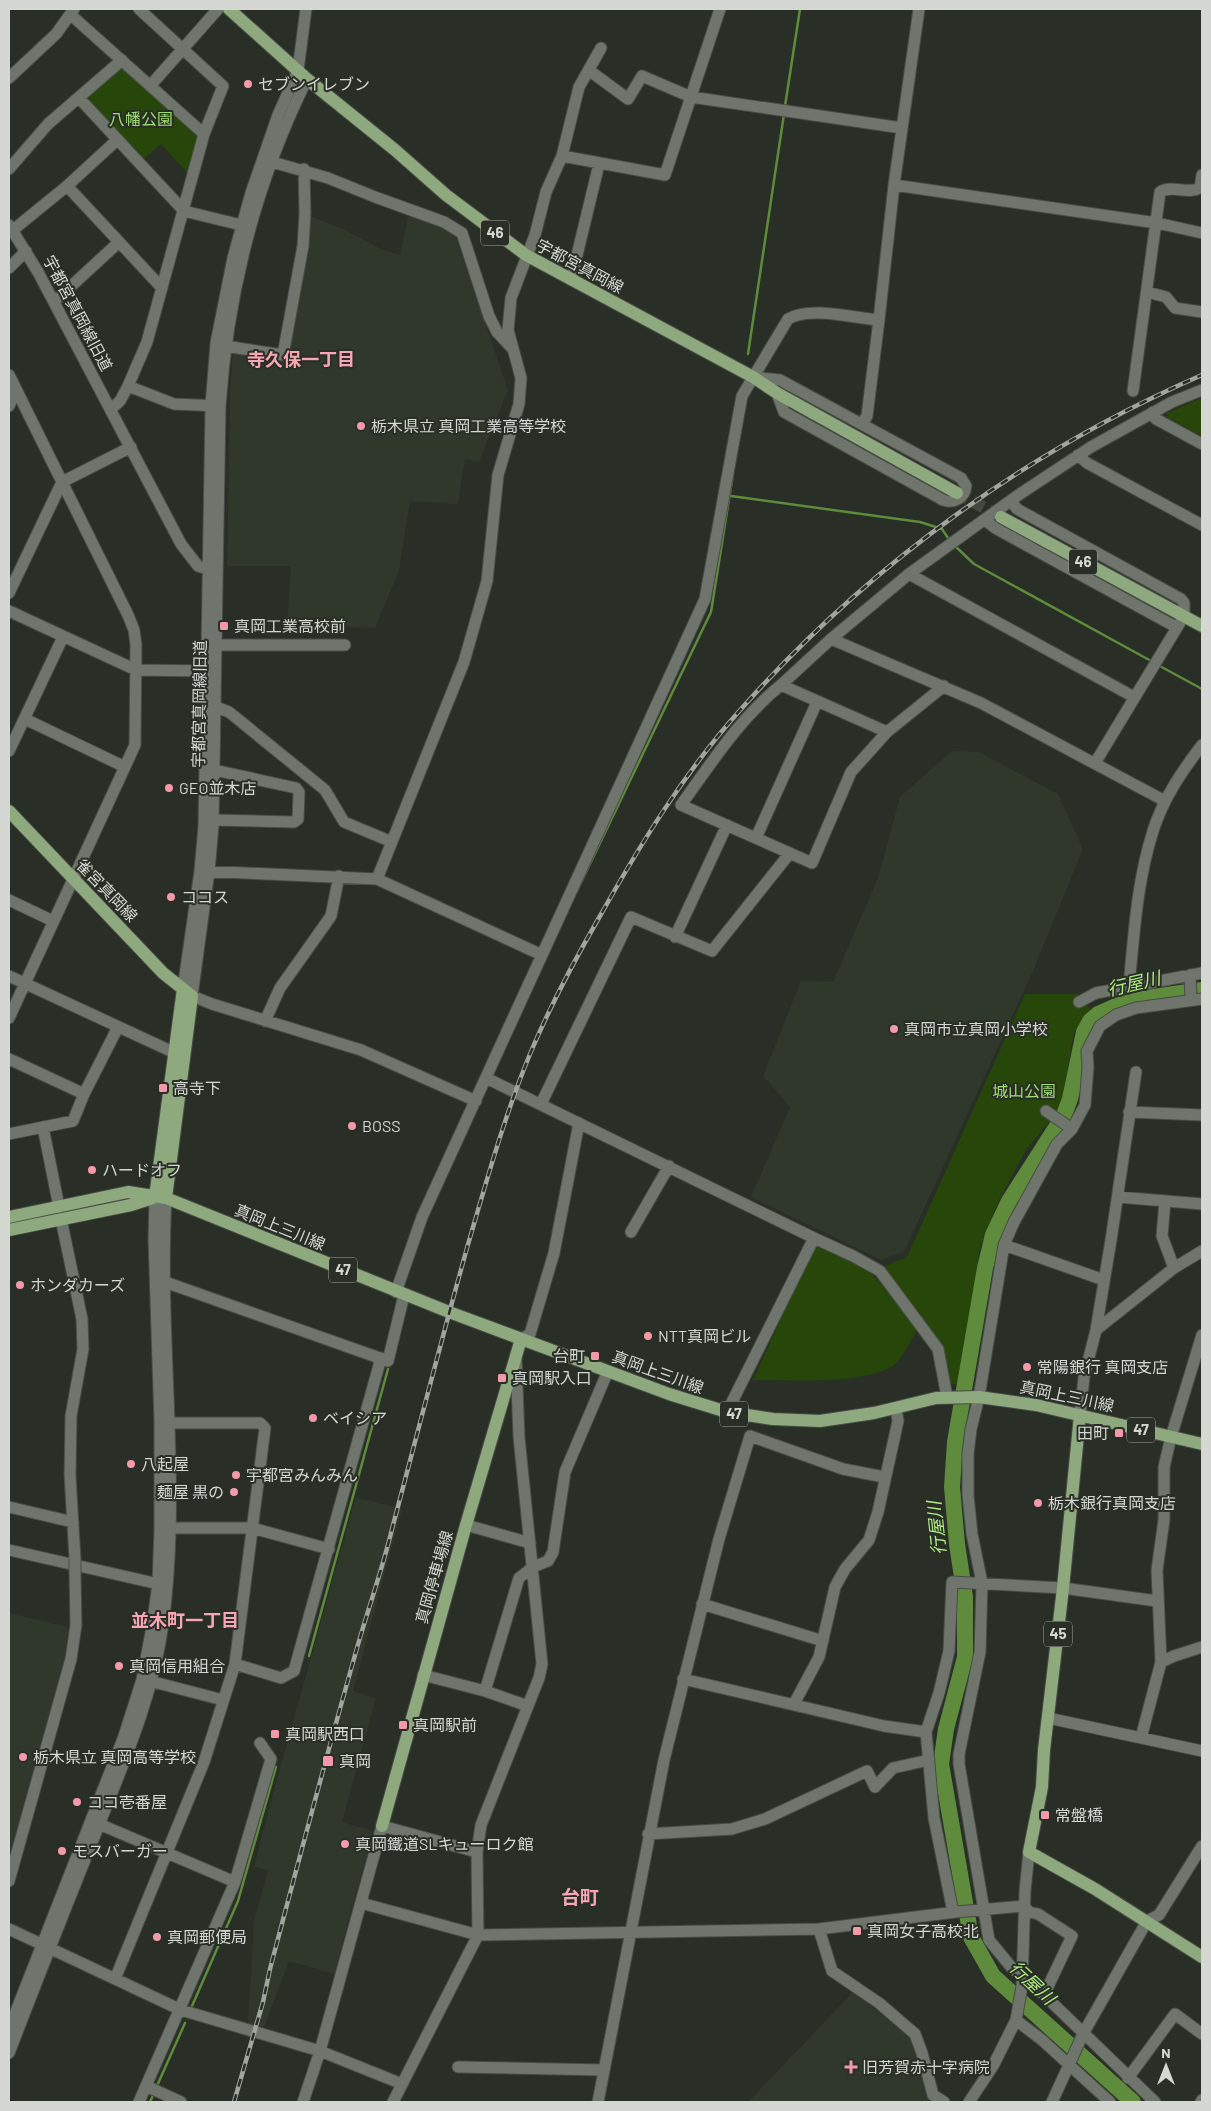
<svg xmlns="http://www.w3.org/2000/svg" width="1211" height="2111" font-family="Barlow,'Noto Sans JP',sans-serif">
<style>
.built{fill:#30382b}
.green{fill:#274609}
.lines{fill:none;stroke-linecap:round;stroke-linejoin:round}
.stream{stroke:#5e8b3c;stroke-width:2.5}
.river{stroke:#5e8b3c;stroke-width:16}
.major-tunnel{stroke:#434740;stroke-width:12;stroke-dasharray:12 6;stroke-linecap:butt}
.minor-casing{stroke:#484c46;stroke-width:13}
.major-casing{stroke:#484c46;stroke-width:14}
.minor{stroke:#6f756c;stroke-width:11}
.major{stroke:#8ea97d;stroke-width:12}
.rail-casing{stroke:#a1a59f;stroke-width:4.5}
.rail{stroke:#292e26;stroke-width:2.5;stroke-dasharray:8;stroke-linecap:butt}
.minor-bridge-casing{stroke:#484c46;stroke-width:13;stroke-linecap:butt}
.minor-bridge{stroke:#6f756c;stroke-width:11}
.poi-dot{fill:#f39aaa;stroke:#292e26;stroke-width:2}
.labels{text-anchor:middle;stroke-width:4;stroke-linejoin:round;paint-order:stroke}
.shield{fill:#292e26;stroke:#a1a49e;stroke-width:1}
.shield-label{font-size:15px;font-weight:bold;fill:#d4d7d2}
.poi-label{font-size:16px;fill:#d4d7d2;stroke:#292e26;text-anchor:start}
.park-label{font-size:16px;fill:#9fdc72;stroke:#292e26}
.street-label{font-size:16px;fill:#d4d7d2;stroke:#292e26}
.neighbourhood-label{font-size:18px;font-weight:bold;fill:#f9a6b4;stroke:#292e26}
.water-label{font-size:18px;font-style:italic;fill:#afed82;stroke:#292e26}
.quarter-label{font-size:19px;font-weight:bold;fill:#f9a6b4;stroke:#292e26}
</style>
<rect width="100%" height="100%" fill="#292e26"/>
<path class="built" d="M409,212l28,9 18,13 53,156 -29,72 -14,-3 -7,45 -48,-3 -11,70 -24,57 -88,-4 4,-58h-64l3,-173 3,-42 54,9 23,-144 33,13 40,21 17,5z
M952,751l27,1 79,42 25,55 -50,122 -129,281 -23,8 -130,-63 39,-90 -27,-31 38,-95 32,1 45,-104 22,-81z
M356,1497l46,12 -49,182 23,7 -34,124 31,9 -39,143 -45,-13 -25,66 -16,-4 6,-102 14,-51 -14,-3 21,-81z
M9,1613l59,14 -3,30 -56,200z
M853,1992l59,47 26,63h-190z"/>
<path class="green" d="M122,60l82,74 -11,45 -32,-35 -22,19 -60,-65z
M1202,398v38l-35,-19v-4z
M1025,994h53l16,20 -20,18 -11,63 -5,16 -32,39 -27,50 -19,47 -20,137h-10l-7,-35 -13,-22 -47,-60 24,-10z
M819,1245l33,15 22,16 45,51c-6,9 -18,34 -26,39 -32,19 -102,14 -140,14l60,-131z"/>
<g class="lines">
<path class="stream" d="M785,106l15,-97
M748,354l36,-240
M731,496l189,26 22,7 8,12
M954,545l20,19 179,98
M1158,665l44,24
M576,893l135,-281 22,-138
M309,1656l79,-287
M192,2006l46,-105 38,-134
M156,2088l29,-65
M150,2102l4,-9"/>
<path class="river" d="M1133,2102l-140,-126 -22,-39 -30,-173 5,-35 19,-72v-60l-8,-53 -5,-57 3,-45 30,-174 8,-33 16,-34 55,-86 6,-16 14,-67 6,-11 8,-7 18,-8 30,-8 56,-8"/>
<path class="major-tunnel" d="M957,493l44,24"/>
<defs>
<path id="minor" d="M71,15l133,119
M590,71l38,28 14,-23 49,21 211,31
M9,78l47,-44 18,-25
M307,79c-51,103 -79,213 -87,327l-7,420 -4,45 -17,125 20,8 149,46 115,51
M150,86l68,-77
M79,98l105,113 57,14
M562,156l103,19 55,-166
M265,160l63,18 47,19 69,25 18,11 27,83 8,16 14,15
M9,169l39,-45 74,-64
M894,185l263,38 45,10
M67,186l95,102
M9,225l29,47 143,272 17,22 15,5
M13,230l54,-44 50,-46
M9,268l17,-17
M571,280l28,-116
M1147,292l19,5 9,11 27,4
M54,302l65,-60
M225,346l58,9 20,-109 2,-33 -1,-44
M9,375l119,240 6,15 2,15 -1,100 -126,273
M753,377l27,3 181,98 5,8c-1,12 -13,18 -23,14l-159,-88 -7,-19
M128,386l46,18 44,2
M1133,391l27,-199c12,-8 27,3 40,-4l2,-13
M9,406l7,-16
M111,409l9,-8 8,-15 19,-44 57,-208 19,-48 -84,-77
M1153,412l3,7 46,25
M862,424l5,-8 12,-96
M1078,455l9,8 115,62
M1011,501l6,8 164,90 3,4v13l-89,147
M985,520l10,8 181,99
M909,574l225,123
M9,593l53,-111 69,-35
M9,611l127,59 72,1
M831,639l150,64 184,98
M216,645h129
M781,685c-41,33 -69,77 -100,120l131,58 39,-91 36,-40 57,-46
M216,707l13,5 96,78 19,32 48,20
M25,719l100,48
M887,732l-106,-47 50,-46 78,-65 108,-78 74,-49 81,-45 30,-12
M9,751l54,-114
M213,820l81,2 4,-3 1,-27 -3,-4 -82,-18
M756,838l61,-136
M202,871l175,8 165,76
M377,879l87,-217 23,-81 11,-106 21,-71 2,-26 -13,-48 3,-32 24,-63 11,-43 16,-36 17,-69 22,-39
M9,900l44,21
M675,937l52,-112
M1190,975l1,25
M9,976l166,77
M1129,986c5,-52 8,-105 24,-155 10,-32 29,-60 49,-86
M183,989l17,-118 4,-45 7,-420 5,-63 17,-85 18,-65 27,-78 20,-45 8,-61
M1079,1002l17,-9 106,-20
M265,1021l15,-33 51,-72 8,-40
M9,1059l75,35
M486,1078l328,160 39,18 27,15 58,78 9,48
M541,1104l90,-187 81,34 78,-98
M1046,1111l26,18
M1129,1112l73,3
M43,1127l16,80
M9,1134l64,-13 11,-27 34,-67
M1118,1197l84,7
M1165,1201l-3,35 12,32
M61,1219l21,100 1,30 -12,67 -1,59 5,84
M631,1232l38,-66
M1004,1245l100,35
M165,1282l223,79 16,-66
M396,1292l26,-75 283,-618 37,-203 46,-77c22,-13 66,-1 91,1l15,-135 25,-176
M1096,1330l78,-62 28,-17
M521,1339l9,-5 24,-81 25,-130
M727,1412l87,-174
M1080,1415l4,-38 12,-47 15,-90 25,-168
M9,1507l64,15
M466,1525l64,18
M164,1528h88l77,21
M9,1550l154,35
M702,1604l121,37
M1161,1662l13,-6 28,-9
M235,1664l46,14 13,-7 87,-313
M423,1675l62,16 43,15
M683,1679l201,47 42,6
M146,1680l77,20
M485,1691l34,-113 14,-11 15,-6 5,-9 12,-80 43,-101
M794,1704l25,-47 16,-70 10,-18 24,-29 9,-28 20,-91 -2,-13
M1048,1718l154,33
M1141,1738l20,-76 -4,-92 7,-50v-53l7,-30 31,-102
M99,1824l136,58
M648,1834l84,-5 33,-10 102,-48 8,16 18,-19 36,-8
M9,1881l62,-222 5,-34 -1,-52
M361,1903l117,32 341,-6 137,-17 68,-6
M1024,1906l5,6 9,2 34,22 -28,59
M953,1912l-19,-94 -8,-86 13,-39 10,-42 3,-69 111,6 94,13
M9,1929l172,81 139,41 82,33
M819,1929l13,42 47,32 36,31 7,19 11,42 11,7
M115,1979l89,-217 31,-98 30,-236 -5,-5h-97
M1016,2020l26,20 68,62
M9,2029l114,-290 19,-59 10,-53 6,-43 2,-56v-105l-6,-184 1,-42
M9,2053c29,-75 58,-149 88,-223 27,-68 56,-134 66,-206 19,-142 -5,-284 3,-426
M458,2067l146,3
M1128,2078l47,-64 27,20
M146,2086l35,16
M139,2102l96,-220 36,-123 -11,-16
M303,2102l17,-51 62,-225 95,26
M393,2102l85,-167 -1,-83 4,-27 58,-147 3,-14 -23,-227 -3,-79
M598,2102l66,-342 55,-221 31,-103 93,33 41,8
M969,2102l24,-36 23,-46 6,-34 3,-95 4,-39
M1052,2102l31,-68 64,-113 12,-6 43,-69
M1155,2102l-111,-107 -32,-27 -23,-28 -30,-176v-10l21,-102 2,-69 -10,-49 -4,-39v-41l3,-25 8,-32 25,-152 10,-23 43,-78 15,-15 13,-24 3,-38 -1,-16 13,-25 16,-11 20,-7 66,-9
M1201,2102l1,-2"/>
<path id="major" d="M229,9l78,70 88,71 51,45 80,60 227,122 24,16 180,100
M1001,517l201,109
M9,811l154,162 29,23 -26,202
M155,1197l28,-208
M9,1217l119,-25 38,6 283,114 220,82 58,18 46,7 47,2 54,-8 62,-15 43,-1 57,8 166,39
M9,1230l122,-25 22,-7
M1080,1415l-17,173 -19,162 -2,37 -13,65 66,37 107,68
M382,1826l84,-301 55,-186"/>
</defs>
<use href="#minor" class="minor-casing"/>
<use href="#major" class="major-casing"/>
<use href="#minor" class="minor"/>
<use href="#major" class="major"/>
<defs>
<path id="rail" d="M234,2102l29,-100 7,-33c29,-110 58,-219 89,-328 11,-38 24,-74 33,-112 25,-94 49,-188 75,-281 19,-65 37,-131 63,-194 20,-48 44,-93 70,-138 41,-73 86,-146 142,-208 127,-143 285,-257 460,-333"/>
</defs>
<use href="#rail" class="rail-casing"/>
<use href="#rail" class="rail"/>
<defs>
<path id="minor-bridge" d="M75,1559v14"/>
</defs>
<use href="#minor-bridge" class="minor-bridge-casing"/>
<use href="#minor-bridge" class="minor-bridge"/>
</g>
<g class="poi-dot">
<circle cx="248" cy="84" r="5"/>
<circle cx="361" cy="426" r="5"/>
<rect x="219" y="621" width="10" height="10" rx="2.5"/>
<circle cx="169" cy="788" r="5"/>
<circle cx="171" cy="897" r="5"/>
<circle cx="894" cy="1029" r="5"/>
<rect x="158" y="1083" width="10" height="10" rx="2.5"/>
<circle cx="352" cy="1126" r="5"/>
<circle cx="92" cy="1170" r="5"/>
<circle cx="20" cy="1285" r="5"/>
<circle cx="648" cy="1336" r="5"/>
<rect x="590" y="1351" width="10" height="10" rx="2.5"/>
<circle cx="1027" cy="1367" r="5"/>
<rect x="497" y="1373" width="10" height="10" rx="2.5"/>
<circle cx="313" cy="1418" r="5"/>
<rect x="1114" y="1428" width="10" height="10" rx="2.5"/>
<circle cx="131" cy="1464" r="5"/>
<circle cx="236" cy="1475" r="5"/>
<circle cx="234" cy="1492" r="5"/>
<circle cx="1038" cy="1503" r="5"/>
<circle cx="119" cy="1666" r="5"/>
<rect x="398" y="1720" width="10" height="10" rx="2.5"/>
<rect x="270" y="1729" width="10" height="10" rx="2.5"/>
<circle cx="23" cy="1757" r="5"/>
<rect x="322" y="1755" width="12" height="12" rx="2.5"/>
<circle cx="77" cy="1802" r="5"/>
<rect x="1040" y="1810" width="10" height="10" rx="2.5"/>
<circle cx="345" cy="1844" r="5"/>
<circle cx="62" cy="1851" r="5"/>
<rect x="852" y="1926" width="10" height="10" rx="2.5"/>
<circle cx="157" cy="1937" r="5"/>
<path d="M848.5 2059.5h5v5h5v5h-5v5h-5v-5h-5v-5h5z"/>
</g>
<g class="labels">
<g class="shield">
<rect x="481" y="220.5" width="28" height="25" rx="4"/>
<rect x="1069" y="549.5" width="28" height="25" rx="4"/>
<rect x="329" y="1257.5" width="28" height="25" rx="4"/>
<rect x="720" y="1401.5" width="28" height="25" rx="4"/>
<rect x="1127" y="1417.5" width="28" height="25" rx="4"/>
<rect x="1044" y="1621.5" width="28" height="25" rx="4"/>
</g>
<g class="shield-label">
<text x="495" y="238">46</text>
<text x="1083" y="567">46</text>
<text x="343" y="1275">47</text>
<text x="734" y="1419">47</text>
<text x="1141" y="1435">47</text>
<text x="1058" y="1639">45</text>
</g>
<g class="poi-label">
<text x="258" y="90">セブンイレブン</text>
<text x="371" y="432">栃木県立 真岡工業高等学校</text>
<text x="234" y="632">真岡工業高校前</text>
<text x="179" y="794">GEO並木店</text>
<text x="181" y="903">ココス</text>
<text x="904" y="1035">真岡市立真岡小学校</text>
<text x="173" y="1094">高寺下</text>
<text x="362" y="1132">BOSS</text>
<text x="102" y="1176">ハードオフ</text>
<text x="30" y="1291">ホンダカーズ</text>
<text x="658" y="1342">NTT真岡ビル</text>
<text x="585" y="1362" text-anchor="end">台町</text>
<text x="1037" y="1373">常陽銀行 真岡支店</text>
<text x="512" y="1384">真岡駅入口</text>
<text x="323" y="1424">ベイシア</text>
<text x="1109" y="1439" text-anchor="end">田町</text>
<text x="141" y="1470">八起屋</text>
<text x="246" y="1481">宇都宮みんみん</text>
<text x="224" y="1498" text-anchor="end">麺屋 黒の</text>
<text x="1048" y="1509">栃木銀行真岡支店</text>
<text x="129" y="1672">真岡信用組合</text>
<text x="413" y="1731">真岡駅前</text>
<text x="285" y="1740">真岡駅西口</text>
<text x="33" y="1763">栃木県立 真岡高等学校</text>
<text x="339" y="1767">真岡</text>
<text x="87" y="1808">ココ壱番屋</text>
<text x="1055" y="1821">常盤橋</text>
<text x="355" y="1850">真岡鐵道SLキューロク館</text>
<text x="72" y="1857">モスバーガー</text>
<text x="867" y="1937">真岡女子高校北</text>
<text x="167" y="1943">真岡郵便局</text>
<text x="862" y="2073">旧芳賀赤十字病院</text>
</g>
<g class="park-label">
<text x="141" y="125">八幡公園</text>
<text x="1024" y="1097">城山公園</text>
</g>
<g class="street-label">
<text transform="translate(580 266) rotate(28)" y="6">宇都宮真岡線</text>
<text transform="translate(78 313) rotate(62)" y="6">宇都宮真岡線旧道</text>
<text transform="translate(199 704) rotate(-89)" y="6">宇都宮真岡線旧道</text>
<text transform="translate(107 890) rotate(46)" y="6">雀宮真岡線</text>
<text transform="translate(280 1227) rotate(22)" y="6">真岡上三川線</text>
<text transform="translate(658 1372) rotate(20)" y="6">真岡上三川線</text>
<text transform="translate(1067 1396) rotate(12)" y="6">真岡上三川線</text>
<text transform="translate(434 1577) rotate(-74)" y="6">真岡停車場線</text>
</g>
<g class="neighbourhood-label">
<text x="301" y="366">寺久保一丁目</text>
<text x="185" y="1627">並木町一丁目</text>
</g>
<g class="water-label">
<text transform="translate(1134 984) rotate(-13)" y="6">行屋川</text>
<text transform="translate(937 1528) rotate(-96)" y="6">行屋川</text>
<text transform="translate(1032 1983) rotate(43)" y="6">行屋川</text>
</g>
<g class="quarter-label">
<text x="580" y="1904">台町</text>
</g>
</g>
<rect width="1211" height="2111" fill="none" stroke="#d4d7d2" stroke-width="20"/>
<g transform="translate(1166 2066)" stroke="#292e26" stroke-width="4" paint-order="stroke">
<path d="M0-4L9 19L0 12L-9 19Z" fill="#d4d7d2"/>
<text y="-8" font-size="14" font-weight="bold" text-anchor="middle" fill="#d4d7d2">N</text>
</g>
</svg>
